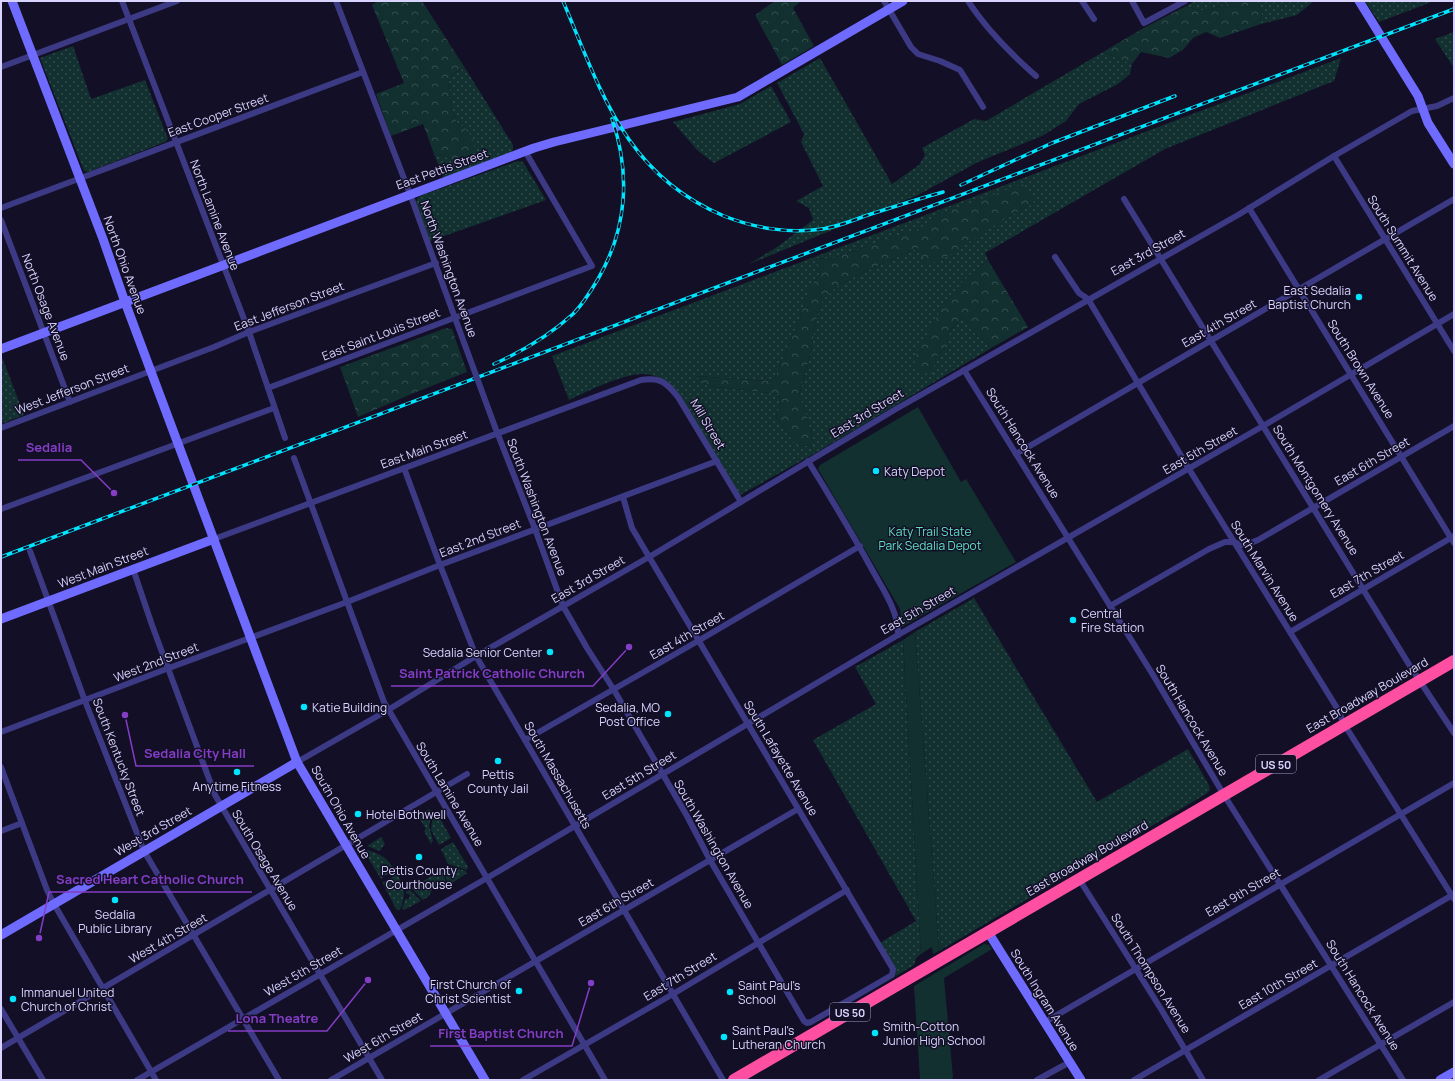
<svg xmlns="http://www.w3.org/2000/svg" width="1455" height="1081" font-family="Manrope,sans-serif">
<defs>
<pattern id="grass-dots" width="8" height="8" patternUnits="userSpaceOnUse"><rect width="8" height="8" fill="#12302f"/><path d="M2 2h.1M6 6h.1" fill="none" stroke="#344d4e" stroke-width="1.8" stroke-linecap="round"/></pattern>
<pattern id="forest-crowns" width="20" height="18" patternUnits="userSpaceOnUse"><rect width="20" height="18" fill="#12302f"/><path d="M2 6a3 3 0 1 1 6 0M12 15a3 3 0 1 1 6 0" fill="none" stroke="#344d4e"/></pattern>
</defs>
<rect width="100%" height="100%" fill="#130f26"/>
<g fill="url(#grass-dots)" fill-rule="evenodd">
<polygon points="1195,1 1233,1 1229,4 1204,11 1186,6"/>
<polygon points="1257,1 1314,1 1297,15 1261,24 1262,11"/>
<polygon points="1365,1 1434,1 1379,22"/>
<polygon points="1454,32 1454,68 1435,39"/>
<polygon points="73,46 91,99 145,80 168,139 165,142 88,172 84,171 40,58"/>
<polygon points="1103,52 1132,64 1130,74 1118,84 1079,104 1066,121 1042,136 978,162 918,195 749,264 777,247 813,220 809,208 796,201 823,186 801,142 804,134 777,83 820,58 892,184 919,165 925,155 922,148 974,119 986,121"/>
<path d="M 1341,58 L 1334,81 L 1165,149 L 985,253 L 988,260 L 962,282 L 935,358 L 944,349 L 951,329 L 963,317 L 978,337 L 993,347 L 819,451 L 740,495 L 671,390 C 665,384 660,377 651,375 C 630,369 589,391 569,400 L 552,356 ZM 1034,203 L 1003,220 L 918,248 L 864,272 L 840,284 L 823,299 L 815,323 L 811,351 L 799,396 L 805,410 L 814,445 L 797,446 L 775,416 L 781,406 L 779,394 L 708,386 L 696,376 L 769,381 L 775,377 L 800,318 L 809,290 L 820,274 L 814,258 L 831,259 L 921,228 L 937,215 Z"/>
<polygon points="465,68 513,145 513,149 511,154 444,179 434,154 460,161 468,130 457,123 451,106 449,82 452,74"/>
<polygon points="771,86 791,122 714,163 697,150 673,122 740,104"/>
<polygon points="518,161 523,162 546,200 430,241 416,203 417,199 420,196"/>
<polygon points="2,357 24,415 1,424 1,358"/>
<polygon points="974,598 1097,802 1188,749 1209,785 1210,790 1206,794 939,951 915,632"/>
<polygon points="903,640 921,954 916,958 914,965 896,976 878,944 916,921 813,740 876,704 855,667"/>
<polygon points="429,809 432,811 429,826 433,841 431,844 424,831 426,829 418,816"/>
<polygon points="436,811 451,838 439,845 431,830 433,813"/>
<polygon points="381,837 385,844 380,851 367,846"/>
<polygon points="453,842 468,867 467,870 448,864 441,849"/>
<path d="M 367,850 C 381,854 388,858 395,871 L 389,874 L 385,875 L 381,879 L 365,853 Z"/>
<polygon points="449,866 466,871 467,873 448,886 445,871"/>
<polygon points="442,870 443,871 447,886 443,888 433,887 429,896 423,900 411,888"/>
<path d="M 397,874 C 405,887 406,895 400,910 L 396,909 L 382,882 L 388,880 Z"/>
<polygon points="410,890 421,901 404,910 402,909 405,899 409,899 410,895 406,893 406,891"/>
</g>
<g fill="url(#forest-crowns)">
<polygon points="378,1 422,1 465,68 452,74 449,82 451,106 457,123 468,130 474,143 475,152 460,161 434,154 423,124 391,136 376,94 404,83 372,5"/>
<polygon points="775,1 801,1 793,8 814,46 782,65 755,15"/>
<polygon points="1233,1 1257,1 1262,11 1261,24 1220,38 1206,32 1193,38 1183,50 1169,58 1141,52 1132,64 1103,52 1140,30 1186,6 1204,11 1229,4"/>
<polygon points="1022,184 1031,192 1034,203 1003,220 939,262 925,263 918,248 864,272 840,284 823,300 815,323 811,351 799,395 805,410 814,445 797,446 775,416 781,406 779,394 708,386 696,376 769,381 775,377 800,318 809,289 820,274 814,258 831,259 920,228 937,215"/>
<polygon points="988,260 1028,327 993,347 978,337 963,317 951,329 944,349 935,358 933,374 920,373 914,361 918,349 939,313 962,282"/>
<polygon points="446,328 452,329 467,372 409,395 358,417 340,367"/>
</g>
<g fill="#12302f">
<polygon points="918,407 961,482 966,479 1016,562 902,627 900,609 818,469 820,465"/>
<polygon points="915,632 939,951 933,954 932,947 921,954 903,640"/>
<polygon points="984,944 989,945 992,949 944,978 953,1077 952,1080 920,1080 914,986"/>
</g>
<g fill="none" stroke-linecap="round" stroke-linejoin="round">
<g stroke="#3d3a85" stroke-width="6">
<polyline points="122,1 249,332 285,438"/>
<polyline points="336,1 410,194 455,318"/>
<polyline points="884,1 911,47 918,54 940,61 960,70 983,107"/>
<path d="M 968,1 C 986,29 1011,54 1036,76"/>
<polyline points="1082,1 1094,19"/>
<polyline points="1132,1 1144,23 1185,1"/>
<polyline points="1,67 177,1"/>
<polyline points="1334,156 1454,351"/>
<polyline points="1124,199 1410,666 1454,733"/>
<polyline points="1,208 363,72"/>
<polyline points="1249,208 1454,543"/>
<polyline points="1,220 70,402"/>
<polyline points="1055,257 1079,293 1088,299 1189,469 1337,708 1344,724 1454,899"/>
<polyline points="964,370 1153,675 1224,795 1403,1080"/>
<polyline points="268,388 592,266 525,151"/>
<polyline points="495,427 535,529 563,606 587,648 614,690 687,816 710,860 804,1021 807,1023 811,1022 892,975 893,969 632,528 623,497"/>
<polyline points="1,428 214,347 249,332 436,263"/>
<polyline points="1016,454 1454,199"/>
<polyline points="294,458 384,702 605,1080"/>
<path d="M 808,461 C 831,498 853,535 874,573 C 884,591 899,613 898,635"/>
<polyline points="404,468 440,565 476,656 723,1080"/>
<polyline points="1,509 274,408"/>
<path d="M 214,539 L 641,380 C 660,377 666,382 678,397 L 741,502"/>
<polyline points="30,551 85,701 144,851 279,1080"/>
<polyline points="133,569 152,625 215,795 382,1080"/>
<polyline points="1110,606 1209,549 1225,542 1234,542 1241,545 1248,544 1258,540 1454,426"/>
<polyline points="1290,632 1454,536"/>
<polyline points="1,732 169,668 347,602 440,565 717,461"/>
<polyline points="525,740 698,641 860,546"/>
<polyline points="297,762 388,710 476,656 649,557 896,409 1238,215 1334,156 1412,111 1437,106 1454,98"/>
<polyline points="1,767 47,890 54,904 156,1080"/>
<polyline points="1,831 22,823"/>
<polyline points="1079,879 1161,1009 1203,1080"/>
<polyline points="1,1009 43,1080"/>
<polyline points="1045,1022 1454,783"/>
<polyline points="1,1048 467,774"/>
<polyline points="137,1080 487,878 898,635 1263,426 1454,314"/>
<polyline points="331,1080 798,809"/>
<polyline points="523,1080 673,994 847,890"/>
<polyline points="1037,1080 1070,1062"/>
<polyline points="1134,1080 1454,894"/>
<polyline points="1319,1080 1454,1002"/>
</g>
<g stroke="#6f6bff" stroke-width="9">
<polyline points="12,1 103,239 125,302 297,762 485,1080"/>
<polyline points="1359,1 1418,96 1428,123 1454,164"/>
<polyline points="1,349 534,148 554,142 738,97 903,1"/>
<polyline points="1,619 214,539"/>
<polyline points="988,932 1081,1080"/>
<polyline points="1,935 297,762"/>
<polyline points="1440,1080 1454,1072"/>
</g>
<polyline stroke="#ff4fa3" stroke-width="12" points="734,1080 1454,661"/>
<g stroke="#00e5ff" stroke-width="3.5">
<g id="rail">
<path d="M 563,1 C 601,91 625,175 724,216 C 754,228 790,234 822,229 C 837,227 854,220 868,215 C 893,207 918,199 943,192"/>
<polyline points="961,185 1052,143 1175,96"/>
<path d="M 494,364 C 523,351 549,336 573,314 C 583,304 591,291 598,279 C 627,229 631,174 612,119"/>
<polyline points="1,557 1454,9"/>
</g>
</g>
<use href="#rail" stroke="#130f26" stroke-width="2" stroke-dasharray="6" stroke-linecap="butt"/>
<polyline stroke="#3d3a85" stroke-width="6" points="455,318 495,427"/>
</g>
<g fill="#00e5ff" stroke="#130f26" stroke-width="1.5">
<circle cx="1359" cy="297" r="4"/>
<circle cx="876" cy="471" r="4"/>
<circle cx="1073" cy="620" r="4"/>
<circle cx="550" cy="652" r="4"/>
<circle cx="304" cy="707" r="4"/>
<circle cx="668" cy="714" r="4"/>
<circle cx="498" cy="761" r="4"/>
<circle cx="237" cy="772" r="4"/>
<circle cx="358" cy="814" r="4"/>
<circle cx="419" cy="857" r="4"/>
<circle cx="115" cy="900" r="4"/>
<circle cx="519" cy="991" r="4"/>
<circle cx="730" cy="992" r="4"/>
<circle cx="13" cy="999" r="4"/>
<circle cx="875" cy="1033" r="4"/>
<circle cx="724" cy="1037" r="4"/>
</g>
<g text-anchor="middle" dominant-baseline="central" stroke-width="3" stroke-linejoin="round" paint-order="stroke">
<g fill="#130f26" stroke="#9e99be" stroke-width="1">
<rect x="1256" y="755" width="40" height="18" rx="3"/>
<rect x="830" y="1003" width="40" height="18" rx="3"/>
</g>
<g font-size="11" font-weight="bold" fill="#d9d4ff">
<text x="1276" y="764">US 50</text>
<text x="850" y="1012">US 50</text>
</g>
<g font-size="12" fill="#d9d4ff" stroke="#130f26">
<text transform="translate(218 115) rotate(-20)">East Cooper Street</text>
<text transform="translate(442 169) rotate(-20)">East Pettis Street</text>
<text transform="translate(215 215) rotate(69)">North Lamine Avenue</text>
<text transform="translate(1403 248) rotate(58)">South Summit Avenue</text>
<text transform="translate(1148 252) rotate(-29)">East 3rd Street</text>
<text transform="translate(125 265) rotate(70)">North Ohio Avenue</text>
<text transform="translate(449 269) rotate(70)">North Washington Avenue</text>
<text transform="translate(289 306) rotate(-21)">East Jefferson Street</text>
<text transform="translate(46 307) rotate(69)">North Osage Avenue</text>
<text transform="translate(1219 323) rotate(-30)">East 4th Street</text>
<text transform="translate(381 334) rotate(-21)">East Saint Louis Street</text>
<text transform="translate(1361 369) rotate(58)">South Brown Avenue</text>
<text transform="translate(72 389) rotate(-21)">West Jefferson Street</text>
<text transform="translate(867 413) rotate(-31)">East 3rd Street</text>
<text transform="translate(708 424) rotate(59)">Mill Street</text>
<text transform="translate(1023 443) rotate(58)">South Hancock Avenue</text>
<text transform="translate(424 449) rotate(-20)">East Main Street</text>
<text transform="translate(1200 450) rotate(-30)">East 5th Street</text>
<text transform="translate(1372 461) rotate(-30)">East 6th Street</text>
<text transform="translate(1316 490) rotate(58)">South Montgomery Avenue</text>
<text transform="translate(537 507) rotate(69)">South Washington Avenue</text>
<text transform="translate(480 538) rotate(-21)">East 2nd Street</text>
<text transform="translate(103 567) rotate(-21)">West Main Street</text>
<text transform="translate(1265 571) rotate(58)">South Marvin Avenue</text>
<text transform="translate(1367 574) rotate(-30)">East 7th Street</text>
<text transform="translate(588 579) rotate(-30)">East 3rd Street</text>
<text transform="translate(918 610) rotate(-30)">East 5th Street</text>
<text transform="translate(687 635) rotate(-30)">East 4th Street</text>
<text transform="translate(156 662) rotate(-21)">West 2nd Street</text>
<text transform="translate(1367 695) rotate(-30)">East Broadway Boulevard</text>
<text transform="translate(1192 720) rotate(59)">South Hancock Avenue</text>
<text transform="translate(119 757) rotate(69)">South Kentucky Street</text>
<text transform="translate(781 758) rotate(59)">South Lafayette Avenue</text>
<text transform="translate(558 775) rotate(60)">South Massachusetts</text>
<text transform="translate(639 775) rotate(-31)">East 5th Street</text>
<text transform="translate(450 794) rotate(59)">South Lamine Avenue</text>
<text transform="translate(341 812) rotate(60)">South Ohio Avenue</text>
<text transform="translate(153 831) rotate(-30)">West 3rd Street</text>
<text transform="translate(714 844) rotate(60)">South Washington Avenue</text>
<text transform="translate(1087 858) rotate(-30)">East Broadway Boulevard</text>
<text transform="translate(265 860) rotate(59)">South Osage Avenue</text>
<text transform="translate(1243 892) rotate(-30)">East 9th Street</text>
<text transform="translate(616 902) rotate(-30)">East 6th Street</text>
<text transform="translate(168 938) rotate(-30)">West 4th Street</text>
<text transform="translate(303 971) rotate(-30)">West 5th Street</text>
<text transform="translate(1151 973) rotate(58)">South Thompson Avenue</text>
<text transform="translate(680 976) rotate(-31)">East 7th Street</text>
<text transform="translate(1278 984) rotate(-30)">East 10th Street</text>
<text transform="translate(1363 995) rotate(58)">South Hancock Avenue</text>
<text transform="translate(1045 1000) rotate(58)">South Ingram Avenue</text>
<text transform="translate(383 1037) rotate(-30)">West 6th Street</text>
</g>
<g font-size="12" fill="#d9d4ff" stroke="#130f26" text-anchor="start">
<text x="1351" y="290" text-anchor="end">East Sedalia<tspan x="1351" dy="14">Baptist Church</tspan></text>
<text x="884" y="471">Katy Depot</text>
<text x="1081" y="613">Central<tspan x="1081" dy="14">Fire Station</tspan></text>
<text x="542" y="652" text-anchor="end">Sedalia Senior Center</text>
<text x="312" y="707">Katie Building</text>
<text x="660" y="707" text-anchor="end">Sedalia, MO<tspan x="660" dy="14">Post Office</tspan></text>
<text x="498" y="774" text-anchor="middle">Pettis<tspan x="498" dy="14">County Jail</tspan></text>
<text x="237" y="786" text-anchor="middle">Anytime Fitness</text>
<text x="366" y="814">Hotel Bothwell</text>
<text x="419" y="870" text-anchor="middle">Pettis County<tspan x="419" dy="14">Courthouse</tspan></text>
<text x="115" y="914" text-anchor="middle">Sedalia<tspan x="115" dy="14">Public Library</tspan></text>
<text x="511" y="984" text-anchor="end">First Church of<tspan x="511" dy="14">Christ Scientist</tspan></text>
<text x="738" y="985">Saint Paul's<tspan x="738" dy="14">School</tspan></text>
<text x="21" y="992">Immanuel United<tspan x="21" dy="14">Church of Christ</tspan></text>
<text x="883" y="1026">Smith-Cotton<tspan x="883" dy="14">Junior High School</tspan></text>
<text x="732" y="1030">Saint Paul's<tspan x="732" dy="14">Lutheran Church</tspan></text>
</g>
<g font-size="12" fill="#5fe0c0" stroke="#130f26">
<text x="930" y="531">Katy Trail State<tspan x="930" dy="14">Park Sedalia Depot</tspan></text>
</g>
</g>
<path fill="none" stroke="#843dc5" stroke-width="1.5" d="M114 493L81 460H18M629 647L593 686H391M125 715L136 766H254M39 938L49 892H252M368 980L327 1031H228M591 983L572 1046H430"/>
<g fill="#843dc5" stroke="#130f26" stroke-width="1.5">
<circle cx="114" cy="493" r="4"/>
<circle cx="629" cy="647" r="4"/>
<circle cx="125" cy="715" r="4"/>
<circle cx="39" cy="938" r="4"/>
<circle cx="368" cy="980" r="4"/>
<circle cx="591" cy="983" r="4"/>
</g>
<g font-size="13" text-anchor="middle" font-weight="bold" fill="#843dc5" stroke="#130f26" stroke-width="3" stroke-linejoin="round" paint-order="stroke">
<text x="49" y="452">Sedalia</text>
<text x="492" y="678">Saint Patrick Catholic Church</text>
<text x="195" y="758">Sedalia City Hall</text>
<text x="150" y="884">Sacred Heart Catholic Church</text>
<text x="277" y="1023">Lona Theatre</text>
<text x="501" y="1038">First Baptist Church</text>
</g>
<rect width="1455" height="1081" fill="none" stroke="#d9d4ff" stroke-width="4"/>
</svg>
